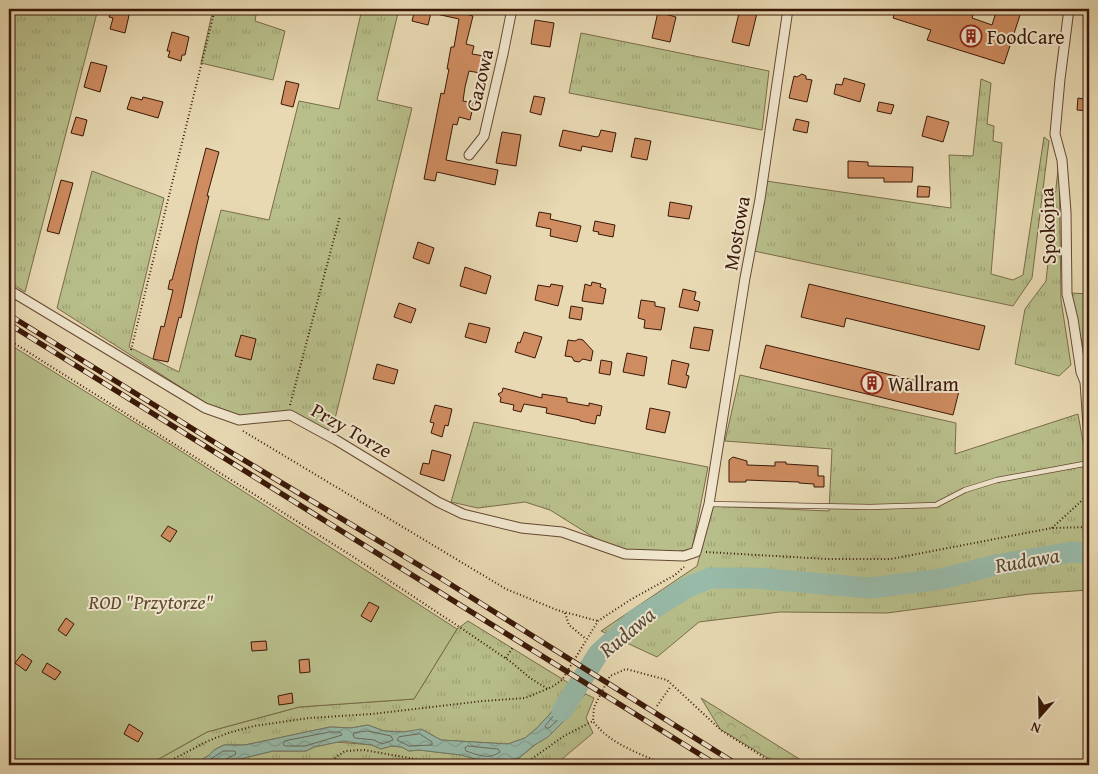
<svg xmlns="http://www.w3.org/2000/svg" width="1098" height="774" font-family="'Gentium Book Plus',serif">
<defs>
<pattern id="grass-tufts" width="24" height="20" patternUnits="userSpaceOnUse" patternTransform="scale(1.25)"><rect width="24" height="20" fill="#b8bf8b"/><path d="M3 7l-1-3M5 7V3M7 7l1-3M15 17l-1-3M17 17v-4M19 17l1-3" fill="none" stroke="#9fa376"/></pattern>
<pattern id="forest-crowns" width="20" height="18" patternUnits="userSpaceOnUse" patternTransform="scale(1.25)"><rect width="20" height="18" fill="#b8bf8b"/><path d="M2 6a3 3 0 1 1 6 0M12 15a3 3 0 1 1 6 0" fill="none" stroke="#9fa376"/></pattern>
<pattern id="water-waves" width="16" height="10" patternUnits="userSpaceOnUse" patternTransform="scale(1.25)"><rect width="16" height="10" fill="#98baa9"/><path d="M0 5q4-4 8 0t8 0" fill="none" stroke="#849f90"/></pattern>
</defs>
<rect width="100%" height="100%" fill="#e8d9b3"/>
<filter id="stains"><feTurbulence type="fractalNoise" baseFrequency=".004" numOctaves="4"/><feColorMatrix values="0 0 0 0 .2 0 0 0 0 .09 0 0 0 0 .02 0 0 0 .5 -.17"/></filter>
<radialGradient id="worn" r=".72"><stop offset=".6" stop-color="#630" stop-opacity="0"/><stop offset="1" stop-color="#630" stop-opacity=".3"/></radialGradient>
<g fill="url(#grass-tufts)" stroke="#796c49">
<polygon points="9,9 98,9 25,292 9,282"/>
<polygon points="213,9 257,9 255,21 285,31 273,80 201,63"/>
<polygon points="362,9 399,9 377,100 412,108 330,439 287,419 238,418 215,409 57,308 92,171 164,198 129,347 179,372 221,210 269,220 299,101 339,109"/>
<polygon points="581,33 769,71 762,130 569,93"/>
<polygon points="981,79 991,83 987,124 994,126 993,141 1002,143 991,274 1013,280 1023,275 1044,137 1049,141 1032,278 1013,306 754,251 766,181 951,208 949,155 973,156"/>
<polygon points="1059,160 1061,300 1071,365 1059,376 1015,364 1025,309 1046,281"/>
<polygon points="1070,293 1089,294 1089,372"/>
<polygon points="740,375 956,423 955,454 1078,414 1086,458 1089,462 1089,590 1030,594 887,613 780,612 699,622 657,657 601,631 697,566 713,506 829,511 832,449 725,441"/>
<polygon points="474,422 708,467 692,549 650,557 614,550 550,510 525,502 478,508 451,502"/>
<polygon points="468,621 572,685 558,705 537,728 525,738 508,744 441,740 423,730 403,732 384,731 368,725 351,728 330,727 245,745 224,745 214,750 208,756 192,765 148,765 207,732 299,707 414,699 457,629"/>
<polygon points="586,694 594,698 586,718 593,733 555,765 227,765 235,760 273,751 306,751 314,747 337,742 372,745 381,749 391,746 402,747 409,751 419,750 461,755 486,762 519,758 564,721 576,701"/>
</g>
<polygon fill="url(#forest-crowns)" stroke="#796c49" points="701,698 809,765 779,765 720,729"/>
<polygon fill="#b8bf8b" stroke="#796c49" points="9,344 173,446 457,629 414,699 299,707 207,732 148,765 9,765"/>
<polygon fill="url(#water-waves)" stroke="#727968" points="572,685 586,694 576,701 564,721 548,737 533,746 519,758 508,760 501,759 486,762 461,755 419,750 409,751 402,747 391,746 381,749 372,745 343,741 314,747 306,751 273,751 236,760 227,765 192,765 208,756 214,750 224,745 245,745 330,727 351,728 368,725 384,731 403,732 421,729 441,740 508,744 525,738 537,728 558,705"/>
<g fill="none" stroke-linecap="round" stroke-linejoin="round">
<g stroke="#696958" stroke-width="1">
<polygon points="561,710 563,713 560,718 549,728 546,728 545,726 555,714"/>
<polygon points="368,731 391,736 393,740 382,744 374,740 355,738 353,736 354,733"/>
<polygon points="330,732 340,732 342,735 305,746 285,746 283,744 285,741"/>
<polygon points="420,734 432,742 432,745 409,746 397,740 399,737"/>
<path d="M 468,746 L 498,749 L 500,752 C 489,760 478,755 466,751 L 465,748 Z"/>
<polyline points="202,765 223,751 235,751 236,754 226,759 224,765"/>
</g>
<polyline stroke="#98baa9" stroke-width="21" points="562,711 598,654 635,620 688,587 711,578 755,578 870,588 941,579 996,565 1072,552 1089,553"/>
</g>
<g fill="#ce8c60" stroke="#3a1807">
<polygon points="112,9 123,9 130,11 125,33 110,29 113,18 109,17"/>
<polygon points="415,9 432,9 428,25 412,21"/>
<polygon points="433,9 470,9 469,15 473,16 466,44 474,46 472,54 484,56 480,73 469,71 465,87 463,101 474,103 470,120 459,117 457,125 453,124 446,160 498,170 495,185 437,172 435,181 424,179 441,93 444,94 449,69 447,69 451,47 454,47 459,19 432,13"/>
<polygon points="740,9 758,9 749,46 732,42"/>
<polygon points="896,9 975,9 972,18 992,25 997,9 1022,9 1004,64 927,40 931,30 893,18"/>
<polygon points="658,12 676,17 670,42 652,38"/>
<polygon points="535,20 554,23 550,47 531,44"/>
<polygon points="172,32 189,37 185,55 182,55 181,61 168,57 170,51 167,51"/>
<polygon points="91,62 107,66 100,92 84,87"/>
<polygon points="802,74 806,76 806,79 812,80 807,102 789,98 794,76 797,77"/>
<polygon points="844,78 865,84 860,102 834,94 836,84 842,85"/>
<polygon points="286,81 299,84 293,107 281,104"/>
<polygon points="534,96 545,98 541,115 530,112"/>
<polygon points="131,97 142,100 143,97 163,102 158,118 127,109"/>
<polygon points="1078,98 1089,100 1088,111 1077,110"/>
<polygon points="879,102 894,105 891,114 877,111"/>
<polygon points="927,116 949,122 943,142 922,136"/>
<polygon points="76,117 87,120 83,136 71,133"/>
<polygon points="796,119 809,122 807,133 793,130"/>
<polygon points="563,130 597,137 599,136 601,130 616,133 612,152 582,146 581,151 559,146"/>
<polygon points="502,132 521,135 516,166 496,163"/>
<polygon points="635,138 651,141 647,160 631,157"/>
<polygon points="206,148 219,152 207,196 209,196 198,240 181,318 179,317 168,362 153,359 161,326 164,327 173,290 168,289 170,280 172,280 179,253"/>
<polygon points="848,161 868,162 868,166 913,167 912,182 884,182 884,178 848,178"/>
<polygon points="61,180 73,183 59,234 47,231"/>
<polygon points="918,186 930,187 929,197 917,197"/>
<polygon points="670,202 692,206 689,219 668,216"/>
<polygon points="539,212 551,214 550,219 581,226 577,242 550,236 551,229 536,226"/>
<polygon points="595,221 615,225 613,237 598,234 599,232 593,231"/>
<polygon points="418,242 434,248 429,264 413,258"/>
<polygon points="465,267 491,276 486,294 460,286"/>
<polygon points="592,282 601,284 600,287 606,289 603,304 582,301 585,284 591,286"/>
<polygon points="551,284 563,286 558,306 535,300 538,285 550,287"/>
<polygon points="809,284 985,326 979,350 846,318 844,327 801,317"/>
<polygon points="683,289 696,292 694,300 700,302 698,311 679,307"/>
<polygon points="641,300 655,302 655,306 665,308 661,330 644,328 645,320 638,318"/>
<polygon points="399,303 416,309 411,323 394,317"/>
<polygon points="571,306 583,308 581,320 569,318"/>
<polygon points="469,323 490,328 486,343 465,337"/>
<polygon points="694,327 713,330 709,351 690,348"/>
<polygon points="524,332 542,337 535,358 515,352 518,342 520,343"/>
<polygon points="241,335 256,339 251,360 235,356"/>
<polygon points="579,339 583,340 593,351 591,361 583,359 579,362 574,361 572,357 565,356 568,340 575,341"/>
<polygon points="766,345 959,391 953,415 760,368"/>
<polygon points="627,353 647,357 644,376 623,372"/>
<polygon points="601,360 612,362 610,375 599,373"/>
<polygon points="672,360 689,364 686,375 689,376 686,388 668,384"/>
<polygon points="377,364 398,370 394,384 373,379"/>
<polygon points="503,388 542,398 542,394 567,398 567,402 589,406 589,403 602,406 600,416 597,415 595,424 580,421 580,420 546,413 547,408 524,404 521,412 513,410 514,405 500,402 501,398 498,394 502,392"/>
<polygon points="435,405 452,409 448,426 445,425 442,437 431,433 434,423 430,422"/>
<polygon points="650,408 670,412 665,433 646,429"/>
<polygon points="432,450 451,455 444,481 420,474 423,463 429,464"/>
<polygon points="733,457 747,461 747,465 775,466 775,462 786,462 786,464 818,466 818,476 824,476 824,487 814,487 814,484 799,483 799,482 746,480 746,482 729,482 729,460"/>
<polygon points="168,526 177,531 170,542 161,536"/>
<polygon points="369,602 379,607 371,622 361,616"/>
<polygon points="66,618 74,624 66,636 58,630"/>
<polygon points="266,641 267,650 252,651 251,642"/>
<polygon points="22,654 32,661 26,671 15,663"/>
<polygon points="309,659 310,672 300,673 299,660"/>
<polygon points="47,663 61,672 55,680 42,672"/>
<polygon points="292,693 293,703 279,705 278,696"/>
<polygon points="129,724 143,733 138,742 124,734"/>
</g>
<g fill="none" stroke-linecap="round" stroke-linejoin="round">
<g stroke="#664832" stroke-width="6">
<polyline id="lane" points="709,504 870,507 936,505 965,490 997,480 1089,463"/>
</g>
<g stroke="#664832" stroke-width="11">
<g id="street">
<polyline points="1069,9 1060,79 1055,134 1062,160 1066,212 1067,294 1073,319 1081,372 1085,382 1089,441"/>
<polyline points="469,155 484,136 503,54 512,9"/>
<polyline points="9,290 205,408 239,420 290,415 336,440 438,502 463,514 521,528 562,532 625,554 684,556 696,552 709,504 745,278 760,199 788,9"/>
</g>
</g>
<g stroke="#3a1807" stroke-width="2" stroke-dasharray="1 2.5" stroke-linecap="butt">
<polyline points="9,340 352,556 464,630 511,662 530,678 548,689"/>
<polyline points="131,350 215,9"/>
<polyline points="290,405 340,216"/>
<polyline points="243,431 506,589 557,610 598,621"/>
<polyline points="1052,528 1089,494"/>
<polyline points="706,552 827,559 891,559 1052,528 1089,527"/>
<polyline points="565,613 569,625 586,639"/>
<polyline points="506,658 513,647"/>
<polyline points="657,706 671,686"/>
<polyline points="140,764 140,765"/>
<polyline points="162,765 208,741 228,733 254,726 309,718 372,714 483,701 525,698 552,687 562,680 598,621 630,600 675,575 684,567"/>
<polyline points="316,765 332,762 336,757 345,751 364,750 415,759 461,765"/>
<polyline points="523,765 564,736 593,721"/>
<path d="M 666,765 C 641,754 609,744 593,721 L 594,707 L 610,676 L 626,669 L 667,680 L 722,731 L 776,765"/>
</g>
<use href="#lane" stroke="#f0e6ce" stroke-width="4.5"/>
<use href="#street" stroke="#f0e6ce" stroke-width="9"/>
<g stroke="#3a1807" stroke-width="5.5">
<g id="rail">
<polyline points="9,315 222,447 442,579 738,765"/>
<polyline points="9,324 717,765"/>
</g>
</g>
<use href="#rail" stroke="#f0e6ce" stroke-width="4" stroke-dasharray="11" stroke-linecap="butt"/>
</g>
<defs>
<g id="building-ring" transform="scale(1.125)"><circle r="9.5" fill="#f0e6ce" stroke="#8f2418" stroke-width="1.5"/><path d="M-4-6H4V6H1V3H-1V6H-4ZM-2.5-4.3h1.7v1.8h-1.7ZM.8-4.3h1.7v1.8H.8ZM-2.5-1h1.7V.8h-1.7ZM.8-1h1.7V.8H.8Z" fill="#8f2418"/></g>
</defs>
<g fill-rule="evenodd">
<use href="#building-ring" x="971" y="36"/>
<use href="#building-ring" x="872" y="383"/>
</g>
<g text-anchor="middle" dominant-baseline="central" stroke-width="4" stroke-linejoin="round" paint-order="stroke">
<g font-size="20" fill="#3a1807" stroke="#f0e6ce" text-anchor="start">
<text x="987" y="36">FoodCare</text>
<text x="888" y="383">Wallram</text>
</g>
<g font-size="20" fill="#3a1807" stroke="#f0e6ce">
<text transform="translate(479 80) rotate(-77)">Gazowa</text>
<text transform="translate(1047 226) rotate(-92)">Spokojna</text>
<text transform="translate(736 233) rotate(-80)">Mostowa</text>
<text transform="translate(352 430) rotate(30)">Przy Torze</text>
</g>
<g font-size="20" font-style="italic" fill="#604a2f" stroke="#f0e6ce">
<text x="151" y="601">ROD "Przytorze"</text>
</g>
<g font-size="21" font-style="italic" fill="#564938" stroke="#f0e6ce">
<text transform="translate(1027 560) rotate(-10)">Rudawa</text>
<text transform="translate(627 632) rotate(-40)">Rudawa</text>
</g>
</g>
<rect width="1098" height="774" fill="none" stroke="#e8d9b3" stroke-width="30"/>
<rect x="10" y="10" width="1078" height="754" fill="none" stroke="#3a1807" stroke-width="2.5"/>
<rect x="15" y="15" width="1068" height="744" fill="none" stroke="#3a1807"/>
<g transform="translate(1040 716) rotate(200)" stroke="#f0e6ce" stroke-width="4" paint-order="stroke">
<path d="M0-4L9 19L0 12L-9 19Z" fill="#3a1807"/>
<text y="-8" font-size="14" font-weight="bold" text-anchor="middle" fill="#3a1807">N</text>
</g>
<rect width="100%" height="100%" filter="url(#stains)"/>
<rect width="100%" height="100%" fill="url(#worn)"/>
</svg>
